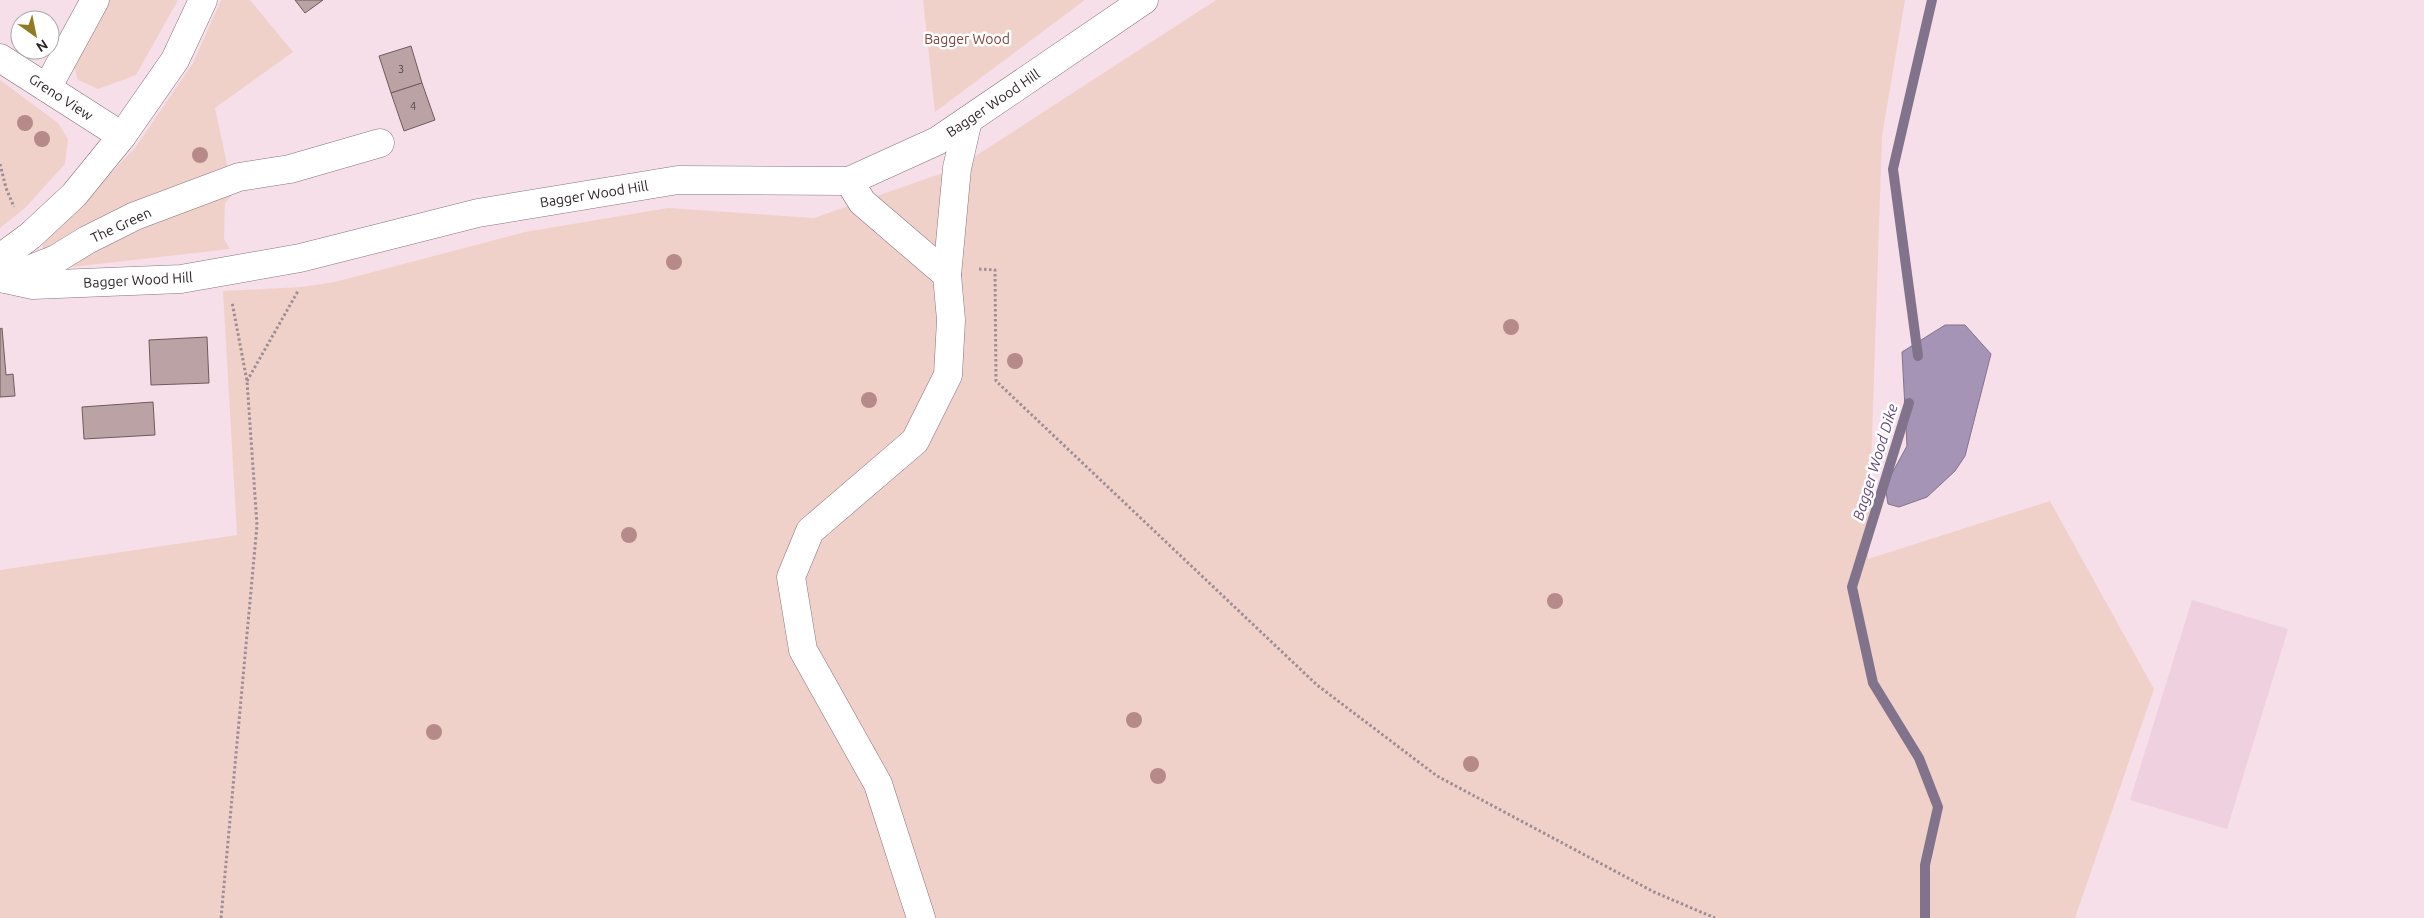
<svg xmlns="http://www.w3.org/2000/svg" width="2424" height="918" font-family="Ubuntu,sans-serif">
<rect width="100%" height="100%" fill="#f6dfe9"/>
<polygon fill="#efd0de" points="2192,600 2288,629 2227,829 2130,800"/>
<g fill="#f0d1ca">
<polygon points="107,0 178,0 136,75 98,89 78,80 73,64"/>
<polygon points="221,0 250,0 293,52 215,108 228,169 236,191 225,203 224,239 230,249 63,268 42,257 43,244 135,148 193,63"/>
<polygon points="923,0 1085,0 935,112"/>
<polygon points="1216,0 1905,0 1882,136 1868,559 2050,501 2154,689 2075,918 0,918 0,570 237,535 223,291 301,287 335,282 525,232 668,208 814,218 957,168"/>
<polygon points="0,80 58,123 68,139 65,164 25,208 0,228"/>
</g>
<polygon fill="#a694b6" stroke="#82738c" points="1945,325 1965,325 1991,354 1965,456 1955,471 1927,497 1899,507 1888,504 1885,486 1907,446 1902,352"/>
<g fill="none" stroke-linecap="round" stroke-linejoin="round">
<g stroke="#82738c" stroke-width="10">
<polyline points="1918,356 1893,169 1932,0"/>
<polyline points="1909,403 1852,587 1873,683 1919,758 1938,807 1925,865 1925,918"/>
</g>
</g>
<g fill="#bba3a5" stroke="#705a5c">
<polygon points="295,0 323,0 305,13"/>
<polygon points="411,46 422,83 391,93 379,56"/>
<polygon points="422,83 435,120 404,131 391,93"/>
<polygon points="2,328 6,375 13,374 15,396 0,397 0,329"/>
<polygon points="207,337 209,383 151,385 149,340"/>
<polygon points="153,402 155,435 84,439 82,407"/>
</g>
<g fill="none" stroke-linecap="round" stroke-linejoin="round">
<g stroke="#87737b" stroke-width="29">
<g id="minor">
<polyline points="0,58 122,136"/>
<polyline points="47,88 95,0"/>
<polyline points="849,181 862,202 947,275 951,320 948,375 915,441 810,531 791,577 803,650 878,784 921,918"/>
<polyline points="0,258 30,236 74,195 122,136 175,60 203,0"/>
<polyline points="947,275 957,168 968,120"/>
<polyline points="0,278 33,285 181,279 300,258 478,213 678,180 849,181 937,141 1144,0"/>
<polyline points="6,279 56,259 87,240 135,216 239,177 290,169 380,143"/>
</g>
</g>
<g stroke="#9e8d95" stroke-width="3" stroke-dasharray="2.5 2.5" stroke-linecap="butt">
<polyline points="0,164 6,188 14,207"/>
<polyline points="979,269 995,270 996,381 1317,685 1437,776 1654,892 1715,918"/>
<polyline points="247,381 298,291"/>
<polyline points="221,918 257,525 247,381 232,302"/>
</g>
<use href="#minor" stroke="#fff" stroke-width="28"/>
</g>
<g fill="#b58a89">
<circle cx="25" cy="123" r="8"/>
<circle cx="42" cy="139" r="8"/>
<circle cx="200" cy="155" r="8"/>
<circle cx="674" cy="262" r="8"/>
<circle cx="1511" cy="327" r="8"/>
<circle cx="1015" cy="361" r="8"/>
<circle cx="869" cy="400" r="8"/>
<circle cx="629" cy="535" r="8"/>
<circle cx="1555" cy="601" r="8"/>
<circle cx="1134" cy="720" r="8"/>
<circle cx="434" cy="732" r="8"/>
<circle cx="1471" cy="764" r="8"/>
<circle cx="1158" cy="776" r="8"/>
</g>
<g text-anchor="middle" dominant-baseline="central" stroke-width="5" stroke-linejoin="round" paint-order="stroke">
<g font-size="11" fill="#504448">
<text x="401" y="69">3</text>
<text x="413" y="106">4</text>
</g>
<g font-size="14" fill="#7f453a" stroke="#fff">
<text x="967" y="39">Bagger Wood</text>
</g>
<g font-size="14" fill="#2d2529" stroke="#fff">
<text transform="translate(61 97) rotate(33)">Greno View</text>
<text transform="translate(993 103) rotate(-34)">Bagger Wood Hill</text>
<text transform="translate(594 194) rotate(-9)">Bagger Wood Hill</text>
<text transform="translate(121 225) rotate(-25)">The Green</text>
<text transform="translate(138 280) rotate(-3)">Bagger Wood Hill</text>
</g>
<g font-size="15" font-style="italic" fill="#634979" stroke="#fff">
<text transform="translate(1875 462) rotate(-73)">Bagger Wood Dike</text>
</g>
</g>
<g transform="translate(35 35) rotate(147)"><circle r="24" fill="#ffffff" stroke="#aba8a9"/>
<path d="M0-4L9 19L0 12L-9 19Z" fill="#917b22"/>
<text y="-8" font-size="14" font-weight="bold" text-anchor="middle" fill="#2d2529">N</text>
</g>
</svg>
